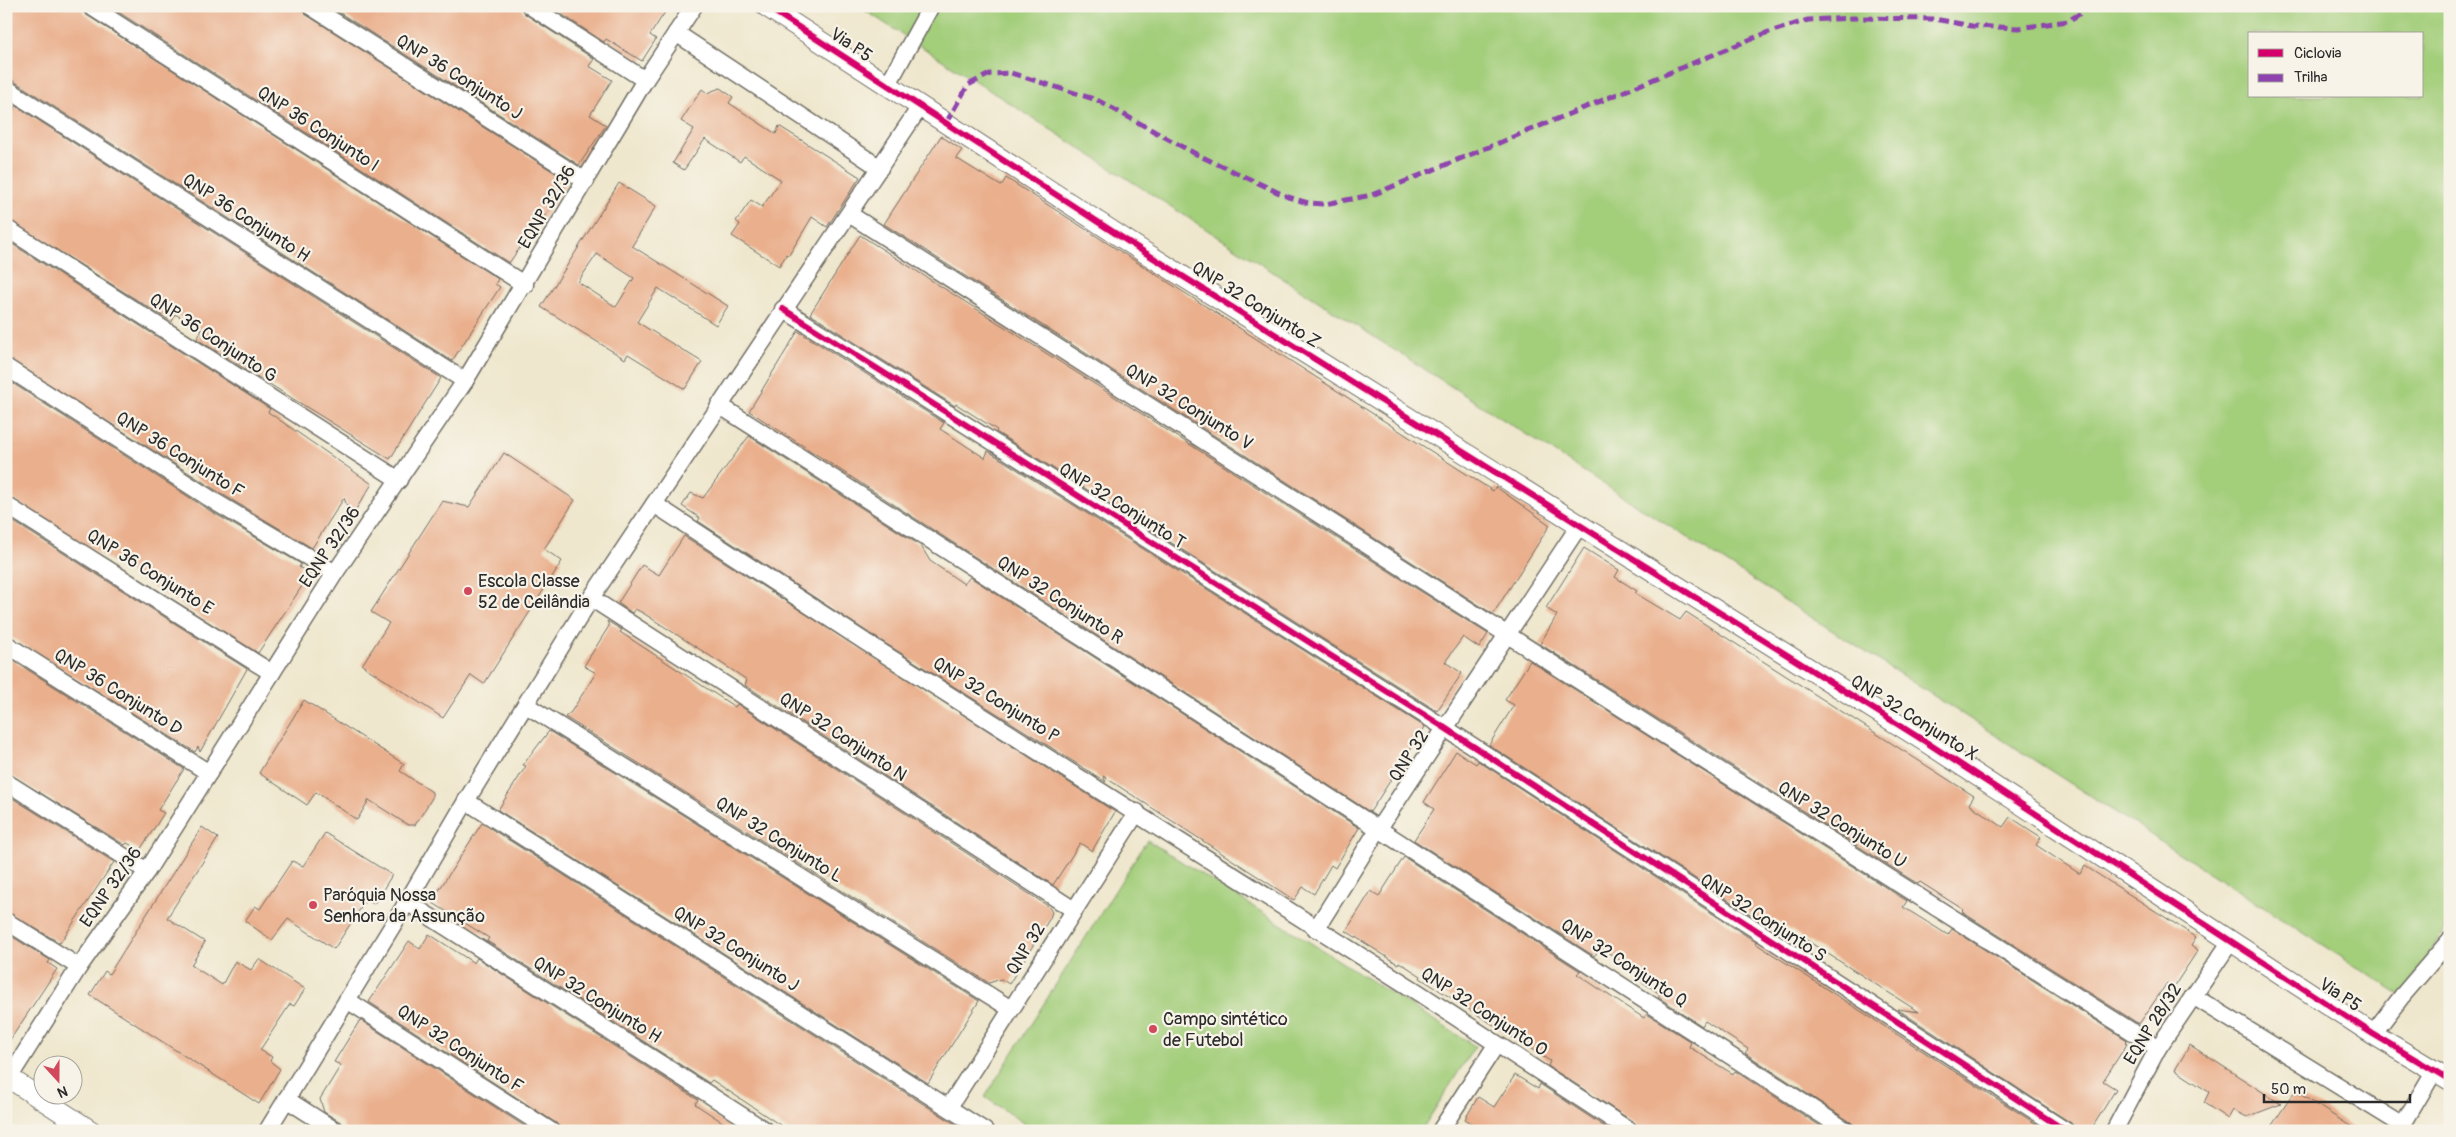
<svg xmlns="http://www.w3.org/2000/svg" width="2456" height="1137" font-family="Pangolin,sans-serif">
<rect width="100%" height="100%" fill="#f7f3e8"/>
<filter id="ink" filterUnits="userSpaceOnUse"><feTurbulence type="fractalNoise" baseFrequency=".02" numOctaves="2"/><feDisplacementMap in="SourceGraphic" scale="10" xChannelSelector="R" yChannelSelector="G"/><feConvolveMatrix kernelMatrix="1 2 1 2 8 2 1 2 1" color-interpolation-filters="sRGB"/></filter>
<filter id="wash" filterUnits="userSpaceOnUse"><feTurbulence type="fractalNoise" baseFrequency=".0096" numOctaves="4" result="noise"/><feDisplacementMap in="SourceGraphic" scale="20" xChannelSelector="R" yChannelSelector="G"/><feGaussianBlur stdDeviation="1.12" result="paint"/><feColorMatrix in="noise" values="0 0 0 0 0 0 0 0 0 0 0 0 0 0 0 0 0 1.4 0 .05"/><feComposite in="paint" operator="in"/></filter>
<g filter="url(#wash)">
<rect width="100%" height="100%" fill="#efe7cd"/>
<g fill="#a3ce7a" stroke="#677c52" fill-rule="evenodd">
<path d="M 858,6 L 2450,6 L 2450,921 L 2402,996 ZM 2250,34 L 2422,34 L 2422,96 L 2250,96 Z"/>
<polygon points="1147,840 1475,1046 1421,1131 1035,1131 985,1097"/>
</g>
<g id="blocks">
<g fill="#eab08e" fill-rule="evenodd">
<polygon points="6,6 80,6 85,14 498,279 495,284 500,287 452,361 6,76"/>
<polygon points="109,6 300,6 305,14 568,181 541,222 539,221 509,263"/>
<polygon points="329,6 520,6 525,14 594,59 589,66 612,80 590,115 606,125 579,165"/>
<polygon points="549,6 669,6 650,35 656,39 642,61 606,39 604,42"/>
<polygon points="720,88 733,97 729,103 776,134 779,126 860,177 827,227 812,217 789,255 787,254 779,266 732,236 740,224 736,221 751,200 762,207 781,180 744,156 740,162 705,139 684,170 673,163 694,129 681,121 702,89 707,93"/>
<polygon points="16,106 441,378 390,459 197,339 202,330 175,314 172,322 6,218 6,121"/>
<polygon points="941,136 962,150 956,158 1001,186 1006,178 1493,491 1496,487 1550,525 1493,614 884,224"/>
<path d="M 619,183 L 656,206 L 632,246 L 728,306 L 716,325 L 658,288 L 637,322 L 702,362 L 685,389 L 628,354 L 625,359 L 541,307 ZM 597,254 L 634,278 L 616,307 L 578,282 Z"/>
<polygon points="860,235 1488,634 1479,648 1463,637 1445,662 1462,673 1437,711 996,432 997,430 956,404 955,406 810,314"/>
<polygon points="6,240 270,409 268,412 372,484 351,517 344,498 312,548 222,494 6,357"/>
<polygon points="798,331 944,423 940,429 968,447 985,458 988,451 1425,727 1370,812 749,411"/>
<polygon points="6,379 212,512 301,564 299,567 310,574 258,653 6,495"/>
<polygon points="749,436 921,546 930,561 964,584 970,577 1359,828 1335,868 1331,865 1314,894 1303,887 1294,900 1103,776 1106,782 872,635 698,521 700,518 682,506 691,493 703,498"/>
<polygon points="504,453 575,500 544,549 562,561 484,684 471,675 443,718 362,665 389,623 371,612 442,501 469,507"/>
<polygon points="6,517 247,669 200,752 198,747 195,752 6,634"/>
<polygon points="684,536 1115,812 1092,851 1080,843 1053,885 745,685 747,680 732,670 643,613 635,609 632,613 618,603 642,565 659,575"/>
<polygon points="1584,548 1619,570 1615,577 1637,591 1635,593 1680,620 1686,612 1974,796 1969,804 2003,827 2010,817 2041,837 2036,845 2080,874 2085,866 2196,937 2191,945 2198,950 2173,988 2167,983 2139,1024 1962,912 1964,910 1920,882 1918,884 1540,644 1557,615 1546,608"/>
<polygon points="607,621 622,630 620,632 735,707 737,704 1048,906 1052,912 1050,918 1009,984 1001,979 989,983 565,717 571,712 596,673 584,666 609,626"/>
<polygon points="6,656 184,769 158,810 164,813 140,850 127,843 125,845 6,772"/>
<polygon points="1530,661 1907,901 1903,907 1948,935 1952,929 2127,1040 2125,1042 2127,1044 2103,1081 2116,1089 2090,1131 2076,1131 2071,1123 1897,1009 1919,1012 1775,920 1774,922 1770,920 1767,925 1489,745 1514,705 1505,700"/>
<polygon points="304,700 404,764 400,771 432,792 432,798 415,825 408,825 369,800 357,820 316,792 307,805 259,773"/>
<polygon points="549,731 979,1001 928,1083 498,810 526,766 523,765"/>
<polygon points="1456,751 1476,764 1478,761 1756,942 1755,943 2047,1131 1857,1131 1852,1123 1745,1053 1748,1049 1705,1021 1702,1026 1658,997 1660,994 1638,979 1641,974 1601,948 1594,956 1414,840 1434,809 1424,802"/>
<polygon points="6,794 114,862 60,943 6,911"/>
<polygon points="482,823 939,1114 966,1131 789,1131 712,1080 709,1083 487,941 489,938 433,903 432,901"/>
<polygon points="202,827 218,838 167,918 205,942 191,965 222,985 235,961 251,970 259,959 305,989 294,1006 290,1004 260,1050 272,1057 270,1061 280,1069 259,1104 90,995 105,971 109,974"/>
<polygon points="325,833 392,875 374,904 366,900 334,949 288,919 272,940 245,921 255,906 260,909 292,861 303,866"/>
<polygon points="1404,857 1580,971 1577,974 1622,1004 1644,1018 1647,1014 1691,1042 1689,1047 1733,1074 1735,1071 1828,1131 1640,1131 1635,1123 1548,1066 1550,1061 1420,978 1421,976 1399,962 1398,964 1346,931 1371,891 1379,896"/>
<polygon points="6,933 50,960 48,963 57,969 6,1046"/>
<polygon points="429,934 474,963 477,958 698,1100 695,1104 736,1131 561,1131 556,1123 369,1002 409,941 420,949"/>
<polygon points="360,1020 532,1131 346,1131 342,1123 324,1112 320,1099 341,1065 334,1062"/>
<polygon points="2190,1045 2224,1067 2281,1104 2247,1117 2233,1110 2228,1119 2204,1103 2209,1092 2175,1070"/>
<polygon points="1515,1075 1538,1089 1540,1084 1611,1131 1485,1131 1465,1119 1478,1097 1494,1107"/>
<polygon points="2295,1091 2358,1131 2268,1131"/>
</g>
</g>
</g>
<g filter="url(#ink)">
<use href="#blocks" fill-opacity="0" stroke="#706d64" stroke-width="1"/>
<g fill="none" stroke-linecap="round" stroke-linejoin="round">
<g stroke="#706d64" stroke-width="19">
<g id="minor">
<polyline points="90,6 525,285"/>
<polyline points="310,6 586,181"/>
<polyline points="530,6 645,80"/>
<polyline points="676,33 880,168"/>
<polyline points="887,86 931,6"/>
<polyline points="6,88 465,381"/>
<polyline points="849,214 1675,742 2158,1048"/>
<polyline points="6,228 399,480"/>
<polyline points="783,309 1445,728 2066,1131"/>
<polyline points="6,367 217,503 335,573"/>
<polyline points="719,405 974,568 1847,1131"/>
<polyline points="654,504 867,643 1419,993 1630,1131"/>
<polyline points="6,505 272,673"/>
<polyline points="591,598 1074,910"/>
<polyline points="6,644 209,773"/>
<polyline points="526,705 1011,1009"/>
<polyline points="6,782 147,871"/>
<polyline points="466,801 985,1131"/>
<polyline points="407,902 766,1131"/>
<polyline points="6,921 79,967"/>
<polyline points="1316,929 1379,828 1579,526"/>
<polyline points="2193,996 2402,1125"/>
<polyline points="347,1000 551,1131"/>
<polyline points="2373,1034 2402,996 2450,940"/>
<polyline points="9,1078 79,967 147,871 335,573 465,381 645,80 694,6"/>
<polyline points="286,1099 336,1131"/>
<polyline points="949,1107 1137,812"/>
<polyline points="267,1131 407,902 466,801 591,598 920,107"/>
<polyline points="1440,1131 1496,1045"/>
<polyline points="2114,1131 2158,1048 2231,941"/>
<polyline points="2399,1131 2435,1070"/>
</g>
</g>
<g stroke="#706d64" stroke-width="22">
<g id="tertiary">
<polyline points="766,6 1144,252 1926,742 2373,1034 2450,1080"/>
<polyline points="6,1076 91,1131"/>
</g>
</g>
<use href="#minor" stroke="#fff" stroke-width="16"/>
<use href="#tertiary" stroke="#fff" stroke-width="20"/>
<polyline stroke="#8e44ad" stroke-width="5" stroke-dasharray="10 5" stroke-linecap="butt" points="946,123 968,85 990,74 1011,73 1097,100 1194,153 1288,197 1308,203 1325,204 1372,195 1766,33 1808,20 1854,18 1935,19 1972,26 2019,28 2068,21 2092,6"/>
<g stroke="#f7f3e8" stroke-width="9">
<g id="cycleway">
<polyline points="766,6 1144,252 1926,742 2373,1034 2450,1080"/>
<polyline points="783,309 1445,728 2066,1131"/>
</g>
</g>
<use href="#cycleway" stroke="#d6006c" stroke-width="6"/>
</g>
</g>
<g fill="#d1495b" stroke="#f7f3e8" stroke-width="2">
<circle cx="468" cy="591" r="5"/>
<circle cx="313" cy="905" r="5"/>
<circle cx="1153" cy="1029" r="5"/>
</g>
<g text-anchor="middle" dominant-baseline="central" stroke-width="4.5" stroke-linejoin="round" paint-order="stroke">
<g font-size="18" fill="#2b2b2b" stroke="#f7f3e8">
<text transform="translate(851 45) rotate(34)">Via P5</text>
<text transform="translate(459 77) rotate(32)">QNP 36 Conjunto J</text>
<text transform="translate(318 129) rotate(33)">QNP 36 Conjunto I</text>
<text transform="translate(547 207) rotate(-59)">EQNP 32/36</text>
<text transform="translate(246 218) rotate(33)">QNP 36 Conjunto H</text>
<text transform="translate(1256 305) rotate(32)">QNP 32 Conjunto Z</text>
<text transform="translate(213 338) rotate(33)">QNP 36 Conjunto G</text>
<text transform="translate(1189 407) rotate(32)">QNP 32 Conjunto V</text>
<text transform="translate(180 455) rotate(32)">QNP 36 Conjunto F</text>
<text transform="translate(1122 506) rotate(32)">QNP 32 Conjunto T</text>
<text transform="translate(330 547) rotate(-56)">EQNP 32/36</text>
<text transform="translate(150 572) rotate(32)">QNP 36 Conjunto E</text>
<text transform="translate(1060 600) rotate(33)">QNP 32 Conjunto R</text>
<text transform="translate(118 692) rotate(32)">QNP 36 Conjunto D</text>
<text transform="translate(996 700) rotate(32)">QNP 32 Conjunto P</text>
<text transform="translate(1914 718) rotate(32)">QNP 32 Conjunto X</text>
<text transform="translate(843 737) rotate(33)">QNP 32 Conjunto N</text>
<text transform="translate(1409 756) rotate(-57)">QNP 32</text>
<text transform="translate(1842 825) rotate(32)">QNP 32 Conjunto U</text>
<text transform="translate(779 840) rotate(32)">QNP 32 Conjunto L</text>
<text transform="translate(111 887) rotate(-55)">EQNP 32/36</text>
<text transform="translate(1763 918) rotate(33)">QNP 32 Conjunto S</text>
<text transform="translate(736 949) rotate(32)">QNP 32 Conjunto J</text>
<text transform="translate(1026 949) rotate(-58)">QNP 32</text>
<text transform="translate(1624 963) rotate(33)">QNP 32 Conjunto Q</text>
<text transform="translate(2340 995) rotate(33)">Via P5</text>
<text transform="translate(597 1000) rotate(32)">QNP 32 Conjunto H</text>
<text transform="translate(1484 1012) rotate(33)">QNP 32 Conjunto O</text>
<text transform="translate(2153 1024) rotate(-58)">EQNP 28/32</text>
<text transform="translate(460 1049) rotate(33)">QNP 32 Conjunto F</text>
</g>
<g font-size="18" fill="#2b2b2b" stroke="#f7f3e8" text-anchor="start">
<text x="478" y="581">Escola Classe<tspan x="478" dy="21">52 de Ceilândia</tspan></text>
<text x="323" y="895">Paróquia Nossa<tspan x="323" dy="21">Senhora da Assunção</tspan></text>
<text x="1163" y="1019">Campo sintético<tspan x="1163" dy="21">de Futebol</tspan></text>
</g>
</g>
<rect width="2456" height="1137" fill="none" stroke="#f7f3e8" stroke-width="25"/>
<rect x="2248" y="32" width="175" height="65" fill="#f7f3e8" stroke="#a5a39c"/>
<rect x="2258" y="49" width="25" height="8" fill="#d6006c" stroke="#a5a39c"/>
<text x="2294" y="58" font-size="15" fill="#2b2b2b">Ciclovia</text>
<rect x="2258" y="74" width="25" height="8" fill="#8e44ad" stroke="#a5a39c"/>
<text x="2294" y="82" font-size="15" fill="#2b2b2b">Trilha</text>
<g transform="translate(58 1080) rotate(159)"><circle r="24" fill="#f7f3e8" stroke="#a5a39c"/>
<path d="M0-4L9 19L0 12L-9 19Z" fill="#d1495b"/>
<text y="-8" font-size="14" font-weight="bold" text-anchor="middle" fill="#2b2b2b">N</text>
</g>
<path d="M2264 1094v8h146v-8" fill="none" stroke="#2b2b2b" stroke-width="2.5"/>
<text x="2271" y="1094" font-size="15" fill="#2b2b2b" stroke="#f7f3e8" stroke-width="4" paint-order="stroke">50 m</text>
</svg>
